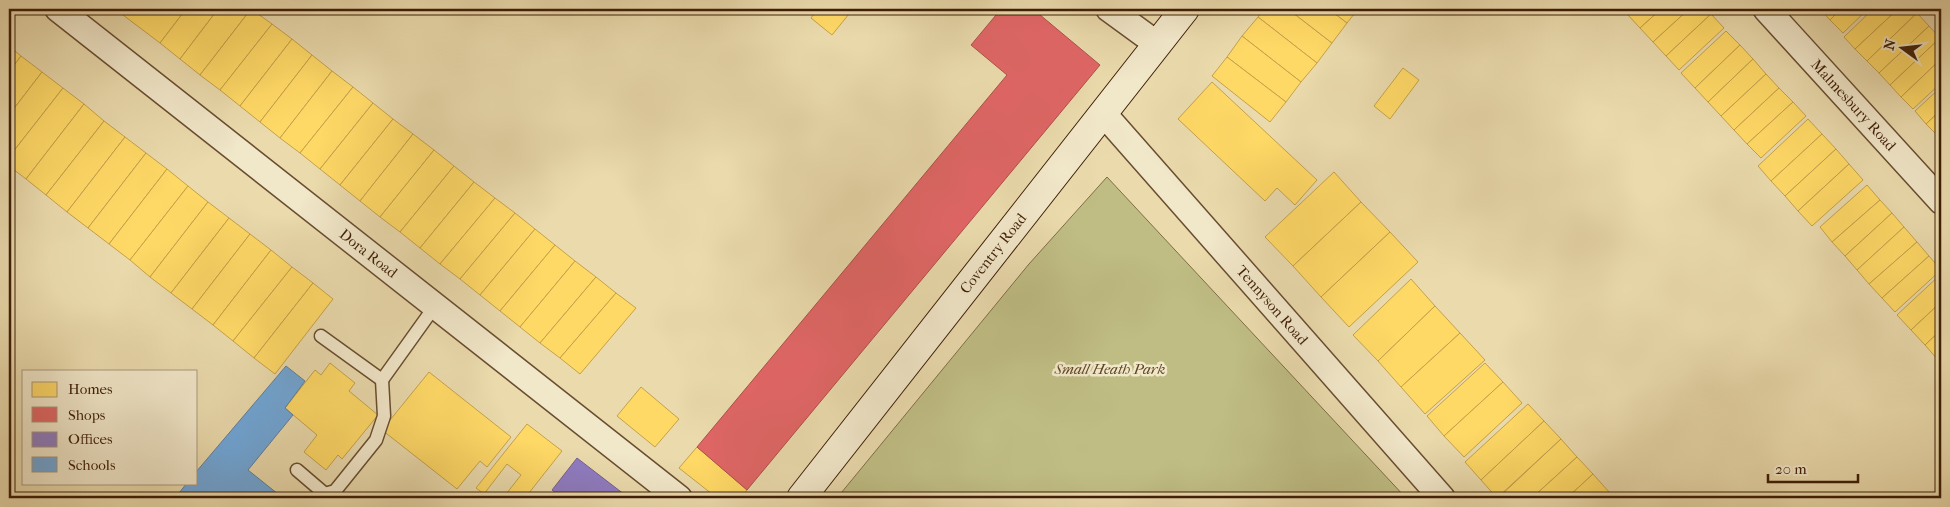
<svg xmlns="http://www.w3.org/2000/svg" width="1950" height="507" font-family="'IM FELL French Canon',serif">
<rect width="100%" height="100%" fill="#eadaac"/>
<filter id="stains"><feTurbulence type="fractalNoise" baseFrequency=".004" numOctaves="4"/><feColorMatrix values="0 0 0 0 .2 0 0 0 0 .09 0 0 0 0 .02 0 0 0 .5 -.17"/></filter>
<radialGradient id="worn" r=".72"><stop offset=".6" stop-color="#630" stop-opacity="0"/><stop offset="1" stop-color="#630" stop-opacity=".3"/></radialGradient>
<polygon fill="#bfbd84" stroke="#7e6e46" points="1107,177 1406,498 837,498 1029,264"/>
<g fill="#ffd966" stroke="#c5a14a">
<polygon points="122,9 186,9 160,43 119,12"/>
<polygon points="186,9 218,9 180,59 160,43"/>
<polygon points="218,9 251,9 200,75 180,59"/>
<polygon points="251,9 272,24 220,90 200,75"/>
<polygon points="818,9 853,9 832,35 811,18"/>
<polygon points="1264,9 1288,9 1332,43 1317,63 1258,17"/>
<polygon points="1288,9 1329,9 1347,23 1332,43"/>
<polygon points="1329,9 1358,9 1347,23"/>
<polygon points="1633,9 1661,9 1640,28 1627,14"/>
<polygon points="1661,9 1689,9 1653,42 1640,28"/>
<polygon points="1689,9 1706,9 1711,14 1666,56 1653,42"/>
<polygon points="1820,9 1841,9 1830,20"/>
<polygon points="1841,9 1868,9 1843,33 1830,20"/>
<polygon points="1873,9 1898,9 1855,49 1844,37"/>
<polygon points="1898,9 1913,9 1917,13 1867,61 1855,49"/>
<polygon points="1917,13 1929,26 1879,73 1867,61"/>
<polygon points="1711,14 1724,28 1679,70 1666,56"/>
<polygon points="1258,17 1317,63 1301,82 1242,36"/>
<polygon points="272,24 292,39 240,106 220,90"/>
<polygon points="1929,26 1940,38 1890,85 1879,73"/>
<polygon points="1726,31 1740,45 1695,88 1681,73"/>
<polygon points="1242,36 1301,82 1286,102 1227,57"/>
<polygon points="1940,38 1941,59 1901,97 1890,85"/>
<polygon points="292,39 312,55 260,122 240,106"/>
<polygon points="1740,45 1753,59 1708,102 1695,88"/>
<polygon points="9,46 21,56 9,72"/>
<polygon points="312,55 332,71 280,138 260,122"/>
<polygon points="21,56 42,72 9,115 9,72"/>
<polygon points="1227,57 1286,102 1270,122 1212,76"/>
<polygon points="1753,59 1766,74 1721,116 1708,102"/>
<polygon points="1941,59 1941,83 1913,109 1901,97"/>
<polygon points="1403,68 1419,80 1390,119 1374,106"/>
<polygon points="332,71 353,87 300,153 280,138"/>
<polygon points="42,72 63,88 9,157 9,115"/>
<polygon points="1766,74 1779,88 1734,130 1721,116"/>
<polygon points="1212,82 1317,180 1295,205 1277,188 1265,201 1178,119"/>
<polygon points="353,87 373,103 320,169 300,153"/>
<polygon points="1941,87 1941,110 1926,124 1915,111"/>
<polygon points="63,88 84,104 26,179 9,166 9,157"/>
<polygon points="1779,88 1793,102 1747,144 1734,130"/>
<polygon points="1793,102 1806,116 1761,158 1747,144"/>
<polygon points="373,103 393,119 340,185 320,169"/>
<polygon points="84,104 104,121 46,195 26,179"/>
<polygon points="1941,110 1941,133 1938,136 1926,124"/>
<polygon points="393,119 413,134 360,201 340,185"/>
<polygon points="1808,119 1822,134 1771,181 1758,166"/>
<polygon points="104,121 125,137 67,212 46,195"/>
<polygon points="413,134 434,150 380,217 360,201"/>
<polygon points="1822,134 1836,149 1785,196 1771,181"/>
<polygon points="125,137 146,153 88,228 67,212"/>
<polygon points="1836,149 1849,164 1798,211 1785,196"/>
<polygon points="434,150 454,166 400,232 380,217"/>
<polygon points="146,153 167,169 109,244 88,228"/>
<polygon points="1849,164 1863,180 1812,226 1798,211"/>
<polygon points="454,166 474,182 420,248 400,232"/>
<polygon points="167,169 188,186 130,260 109,244"/>
<polygon points="1334,172 1361,202 1293,266 1265,237"/>
<polygon points="474,182 495,198 440,264 420,248"/>
<polygon points="1867,185 1880,200 1832,242 1820,227"/>
<polygon points="188,186 208,202 150,277 130,260"/>
<polygon points="495,198 515,213 460,279 440,264"/>
<polygon points="1880,200 1892,213 1845,256 1832,242"/>
<polygon points="208,202 229,218 171,293 150,277"/>
<polygon points="1361,202 1390,232 1321,297 1293,266"/>
<polygon points="515,213 535,229 480,295 460,279"/>
<polygon points="1892,213 1904,227 1857,270 1845,256"/>
<polygon points="229,218 250,234 192,309 171,293"/>
<polygon points="1904,227 1917,242 1869,284 1857,270"/>
<polygon points="535,229 555,245 500,311 480,295"/>
<polygon points="1390,232 1418,262 1349,327 1321,297"/>
<polygon points="250,234 271,250 213,325 192,309"/>
<polygon points="1917,242 1929,256 1882,298 1869,284"/>
<polygon points="555,245 575,261 520,327 500,311"/>
<polygon points="271,250 292,267 233,341 213,325"/>
<polygon points="1929,256 1941,270 1895,312 1882,298"/>
<polygon points="575,261 596,277 540,343 520,327"/>
<polygon points="292,267 313,283 254,358 233,341"/>
<polygon points="1941,274 1941,302 1911,330 1897,315"/>
<polygon points="596,277 616,293 560,358 540,343"/>
<polygon points="1411,279 1435,306 1378,361 1353,335"/>
<polygon points="313,283 333,299 275,374 254,358"/>
<polygon points="616,293 636,308 580,374 560,358"/>
<polygon points="1941,302 1941,330 1925,345 1911,330"/>
<polygon points="1435,306 1460,333 1401,387 1378,361"/>
<polygon points="1941,330 1941,358 1938,360 1925,345"/>
<polygon points="1460,333 1485,360 1425,414 1401,387"/>
<polygon points="330,363 355,383 349,391 378,415 342,459 338,455 326,470 304,452 317,435 285,408 315,370 321,375"/>
<polygon points="1485,363 1503,382 1444,436 1427,416"/>
<polygon points="429,372 511,437 487,467 480,461 457,489 382,430"/>
<polygon points="1503,382 1522,403 1464,457 1444,436"/>
<polygon points="641,387 679,419 655,447 617,416"/>
<polygon points="1528,404 1544,421 1481,480 1465,462"/>
<polygon points="1544,421 1561,439 1497,498 1481,480"/>
<polygon points="527,424 562,451 525,498 503,498 521,475 507,464 484,494 476,488"/>
<polygon points="1561,439 1577,457 1532,498 1498,498"/>
<polygon points="697,447 747,490 741,498 717,498 679,468"/>
<polygon points="1577,457 1593,474 1567,498 1532,498"/>
<polygon points="1593,474 1609,492 1603,498 1567,498"/>
</g>
<polygon fill="#e06666" stroke="#af504a" points="1001,9 1033,9 1100,65 747,490 697,447 1007,75 971,45"/>
<polygon fill="#8e7cc3" stroke="#76608b" points="577,458 629,498 563,498 552,490"/>
<polygon fill="#6fa8dc" stroke="#607f9c" points="286,366 305,381 285,408 293,415 248,470 283,498 175,498 187,483 196,483 196,472"/>
<g fill="none" stroke-linecap="round" stroke-linejoin="round">
<g stroke="#694d30" stroke-width="15">
<g id="lane">
<polyline points="321,336 382,380 435,306"/>
<polyline points="297,470 325,494 335,491 376,440 384,416 382,380"/>
</g>
</g>
<g stroke="#694d30" stroke-width="28">
<g id="street">
<path id="s1" d="M 58,9 L 679,498"/>
<polyline points="1109,9 1157,44"/>
<path id="s2" d="M 1766,9 L 1941,201"/>
<path id="s3" d="M 1103,113 L 1442,498"/>
</g>
</g>
<g stroke="#3e1e07" stroke-width="30">
<g id="secondary">
<path id="s4" d="M 801,498 L 1185,9"/>
</g>
</g>
<use href="#lane" stroke="#f1e7c9" stroke-width="12"/>
<use href="#street" stroke="#f1e7c9" stroke-width="25"/>
<use href="#secondary" stroke="#f1e7c9" stroke-width="28"/>
</g>
<g text-anchor="middle" dominant-baseline="central" stroke-width="5" stroke-linejoin="round" paint-order="stroke">
<g font-size="15" fill="#3e1e07" stroke="#f1e7c9">
<text stroke="none"><textPath href="#s2" startOffset="130">Malmesbury Road</textPath></text>
<text stroke="none"><textPath href="#s4" startOffset="311">Coventry Road</textPath></text>
<text stroke="none"><textPath href="#s1" startOffset="395">Dora Road</textPath></text>
<text stroke="none"><textPath href="#s3" startOffset="256">Tennyson Road</textPath></text>
</g>
<g font-size="15" font-style="italic" fill="#5e4626" stroke="#f1e7c9">
<text x="1110" y="369">Small Heath Park</text>
</g>
</g>
<rect width="1950" height="507" fill="none" stroke="#eadaac" stroke-width="30"/>
<rect x="10" y="10" width="1930" height="487" fill="none" stroke="#3e1e07" stroke-width="2.5"/>
<rect x="15" y="15" width="1920" height="477" fill="none" stroke="#3e1e07"/>
<rect x="22" y="370" width="175" height="115" fill="#f1e7c9" stroke="#a9977b"/>
<rect x="32" y="382" width="25" height="15" fill="#ffd966" stroke="#a9977b"/>
<text x="68" y="394" font-size="15" fill="#3e1e07">Homes</text>
<rect x="32" y="407" width="25" height="15" fill="#e06666" stroke="#a9977b"/>
<text x="68" y="420" font-size="15" fill="#3e1e07">Shops</text>
<rect x="32" y="432" width="25" height="15" fill="#8e7cc3" stroke="#a9977b"/>
<text x="68" y="444" font-size="15" fill="#3e1e07">Offices</text>
<rect x="32" y="457" width="25" height="15" fill="#6fa8dc" stroke="#a9977b"/>
<text x="68" y="470" font-size="15" fill="#3e1e07">Schools</text>
<g transform="translate(1902 48) rotate(285)" stroke="#f1e7c9" stroke-width="4" paint-order="stroke">
<path d="M0-4L9 19L0 12L-9 19Z" fill="#3e1e07"/>
<text y="-8" font-size="14" font-weight="bold" text-anchor="middle" fill="#3e1e07">N</text>
</g>
<path d="M1768 474v8h90v-8" fill="none" stroke="#3e1e07" stroke-width="2.5"/>
<text x="1775" y="474" font-size="15" fill="#3e1e07" stroke="#f1e7c9" stroke-width="4" paint-order="stroke">20 m</text>
<rect width="100%" height="100%" filter="url(#stains)"/>
<rect width="100%" height="100%" fill="url(#worn)"/>
</svg>
